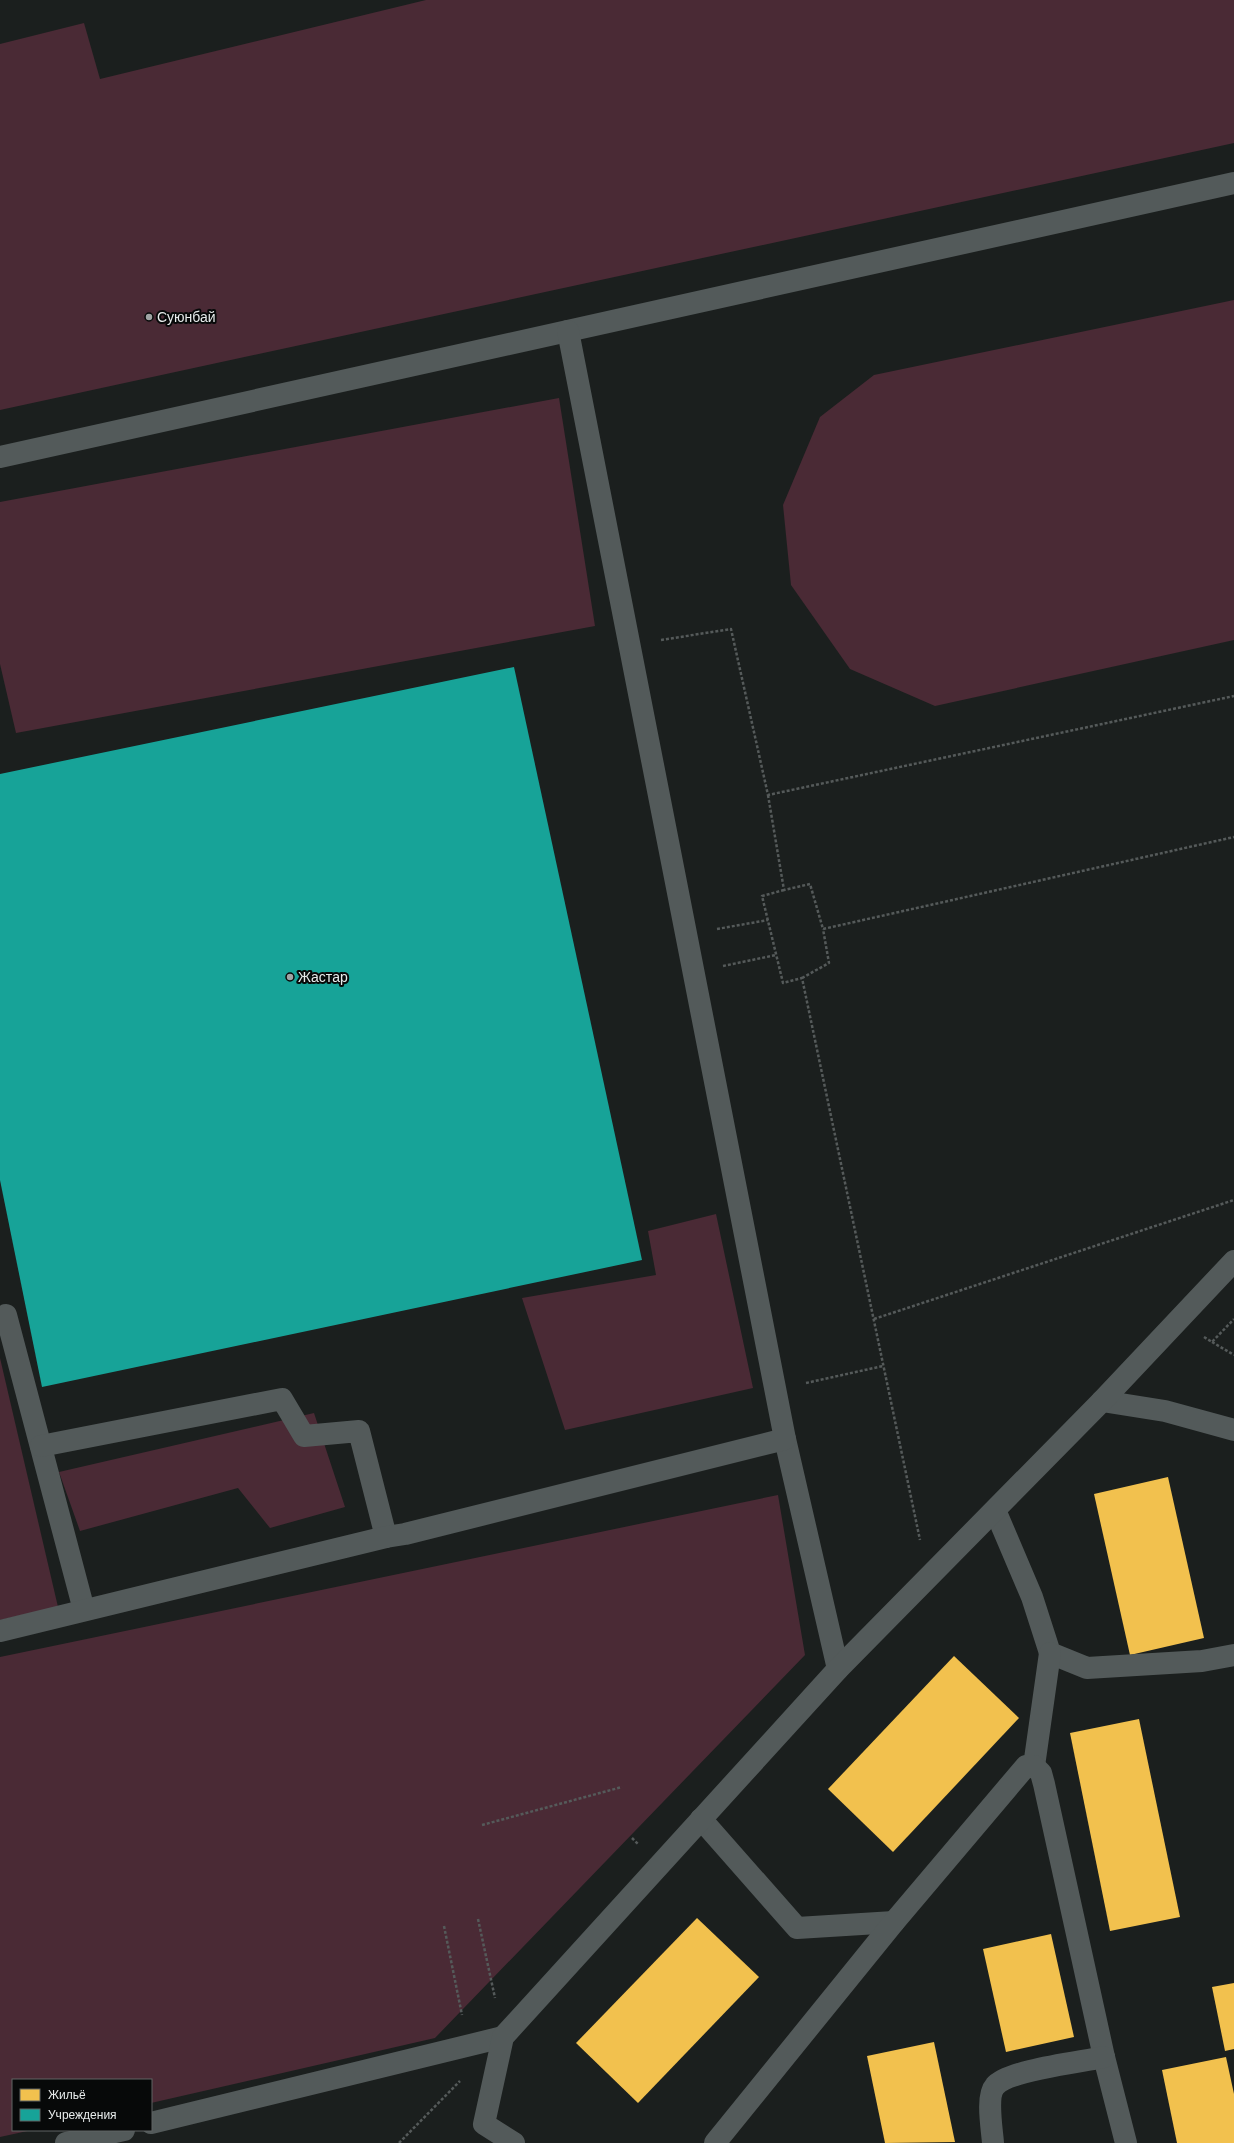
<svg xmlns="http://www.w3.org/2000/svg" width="1234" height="2143" font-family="'DM Sans',sans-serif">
<rect width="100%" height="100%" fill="#1b1f1e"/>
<g fill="#4a2a35">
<polygon points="426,0 1234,0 1234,143 0,410 0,44 84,23 100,79"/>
<polygon points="1234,300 1234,640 935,706 850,669 791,585 783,505 820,417 874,375"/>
<polygon points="559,398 595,626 16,733 0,664 0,502"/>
<polygon points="716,1214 753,1388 565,1430 522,1298 656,1275 648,1231"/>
<polygon points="0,1358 58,1607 0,1620"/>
<polygon points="314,1413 345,1507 270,1528 238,1488 80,1531 59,1472"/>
<polygon points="778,1495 805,1655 435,2038 151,2103 151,2080 13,2080 13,2130 32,2130 0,2137 0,1657"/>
</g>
<g fill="#f2c14e">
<polygon points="1168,1477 1204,1638 1130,1655 1094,1494"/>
<polygon points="954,1656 1019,1718 893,1852 828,1789"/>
<polygon points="1139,1719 1180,1917 1110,1931 1070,1733"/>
<polygon points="697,1918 759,1977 638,2103 576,2043"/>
<polygon points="1051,1934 1074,2037 1006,2052 983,1949"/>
<polygon points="1234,1983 1234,2049 1225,2051 1212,1987"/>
<polygon points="934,2042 955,2142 885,2143 867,2056"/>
<polygon points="1226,2057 1234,2094 1234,2143 1177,2143 1162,2070"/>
</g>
<polygon fill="#17a398" points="514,667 642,1260 42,1387 0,1180 0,774"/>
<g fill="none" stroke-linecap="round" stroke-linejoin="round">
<g stroke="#555a5a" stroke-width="2.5" stroke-dasharray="3 2" stroke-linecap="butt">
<polyline points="661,640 731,629 768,795 1234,696"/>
<polyline points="768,795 784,890 810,884 823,929 1234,837"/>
<polyline points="784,890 762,896 783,983 802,978 920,1540"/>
<polyline points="717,929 768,920"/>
<polyline points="723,966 776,955"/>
<polyline points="802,978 829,963 823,929"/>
<polyline points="874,1319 1234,1200"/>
<polyline points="1204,1337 1212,1342 1234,1319"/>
<polyline points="1212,1342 1234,1355"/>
<polyline points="806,1383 883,1366"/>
<polyline points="482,1825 622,1787"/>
<polyline points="632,1838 638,1844"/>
<polyline points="478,1919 495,1998"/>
<polyline points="444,1926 462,2015"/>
<polyline points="399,2143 460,2081"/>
</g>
<g stroke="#535a5a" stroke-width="22">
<polyline points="0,457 1234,183"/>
<polyline points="6,1315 84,1610"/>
<polyline points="1102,1401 1165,1411 1234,1430"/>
<polyline points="785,1439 838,1669"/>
<polyline points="41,1446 282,1399 304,1436 359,1431 386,1537"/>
<polyline points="995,1510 1032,1597 1050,1653 1087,1668 1202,1661 1234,1655"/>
<polyline points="0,1631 386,1537 405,1534 785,1439 568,331"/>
<polyline points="1034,1766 1050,1653"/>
<polyline points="701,1819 797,1928 894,1922"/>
<polyline points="151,2123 503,2037"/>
<polyline points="66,2143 124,2130"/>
<polyline points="514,2143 484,2124 503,2037 838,1669 1102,1401 1234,1261"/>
<polyline points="715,2143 894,1922 1026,1766 1034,1766 1041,1773 1044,1784 1104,2057 1126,2143"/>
<path d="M 993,2143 C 992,2129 986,2096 995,2086 C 1008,2070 1082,2062 1104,2057"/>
</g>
</g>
<g fill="#a0a4a4" stroke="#070909" stroke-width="1.5">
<circle cx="149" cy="317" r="4"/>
<circle cx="290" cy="977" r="4"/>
</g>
<g text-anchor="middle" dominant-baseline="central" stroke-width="4" stroke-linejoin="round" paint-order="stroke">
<g font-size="14" fill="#e8ecec" stroke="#070909" text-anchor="start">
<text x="157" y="317">Суюнбай</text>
<text x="298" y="977">Жастар</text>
</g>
</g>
<rect x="12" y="2079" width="140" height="52" fill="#070909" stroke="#616464"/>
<rect x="20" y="2089" width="20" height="12" fill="#f2c14e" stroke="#616464"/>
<text x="48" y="2099" font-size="12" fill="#e8ecec">Жильё</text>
<rect x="20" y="2109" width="20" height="12" fill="#17a398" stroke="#616464"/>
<text x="48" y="2119" font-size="12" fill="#e8ecec">Учреждения</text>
</svg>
